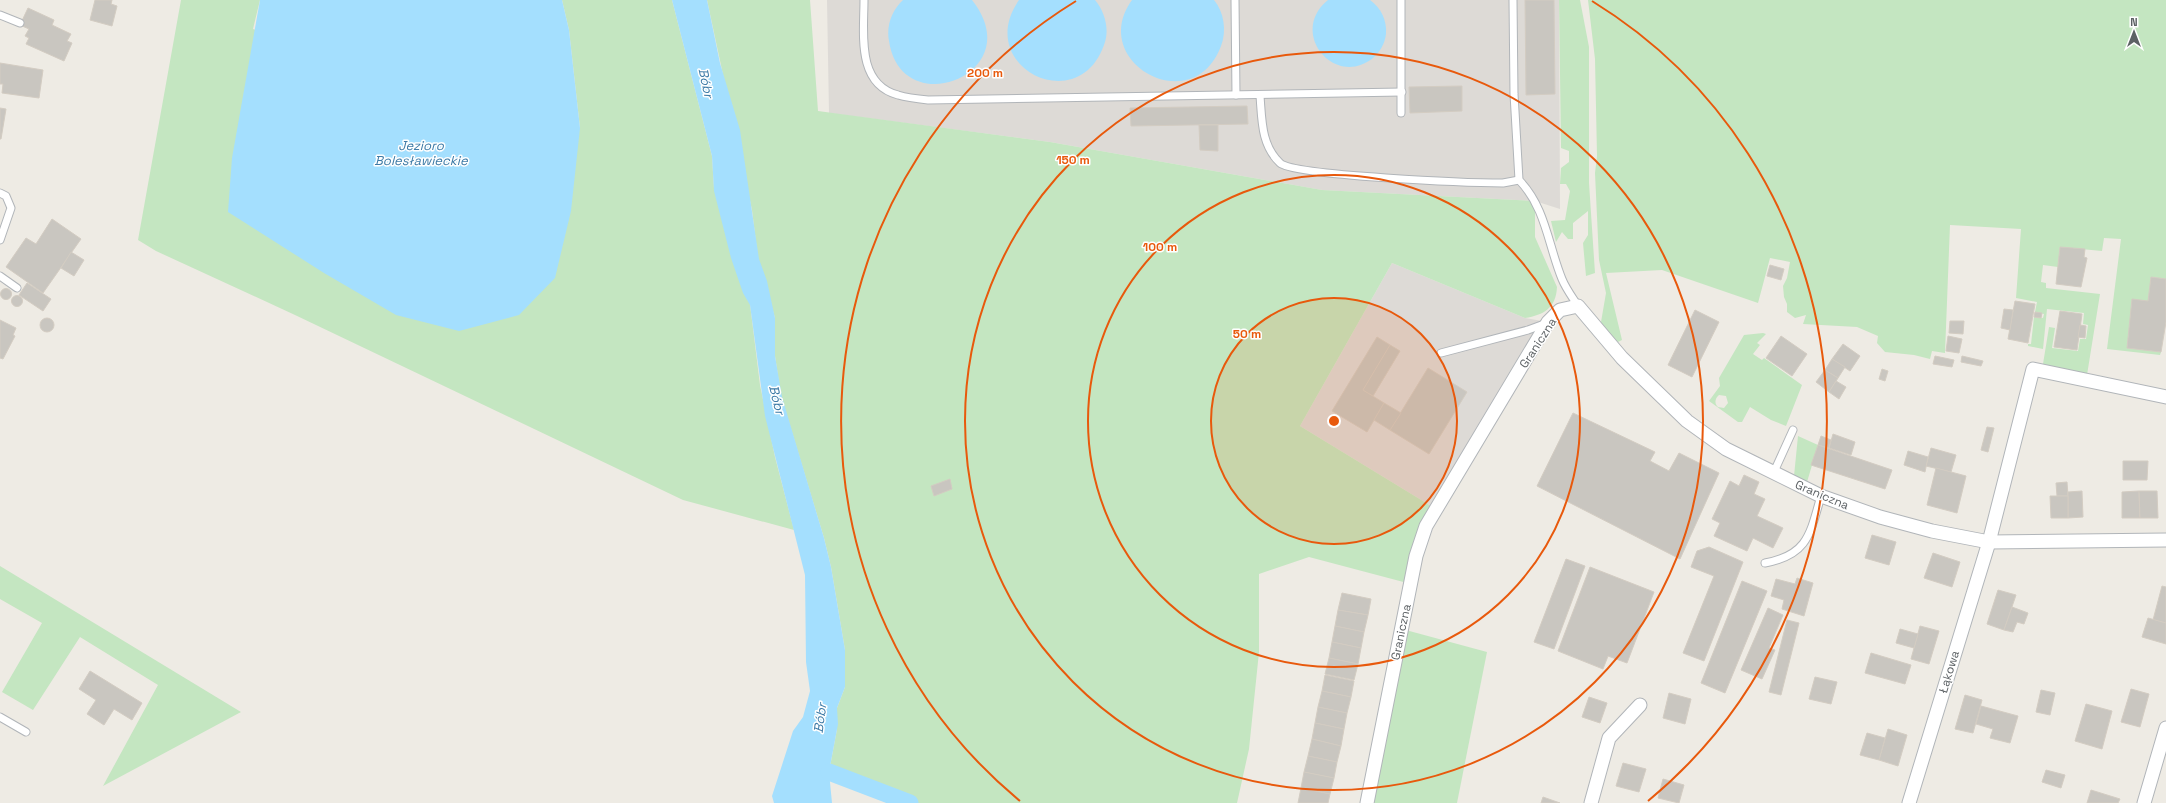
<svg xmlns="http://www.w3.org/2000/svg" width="2166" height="803" font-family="'Space Grotesk',sans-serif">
<rect width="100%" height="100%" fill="#eeebe4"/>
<g fill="#dddad6">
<polygon points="827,0 1559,0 1560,209 1535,201 1322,190 1050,142 829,113"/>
<polygon points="1392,263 1525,318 1548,322 1436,509 1300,426"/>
</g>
<g fill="#c4e6c1" fill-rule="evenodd">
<polygon points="181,0 260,0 253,29 580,128 569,30 562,0 672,0 712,156 714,188 750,304 760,385 775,457 794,530 683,500 295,315 156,251 138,240"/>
<path d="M 707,0 L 810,0 L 818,111 L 1050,142 L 1322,190 L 1535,201 L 1535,237 L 1557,287 C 1556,308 1544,315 1525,318 L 1392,263 L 1300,426 L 1436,509 L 1411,584 L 1309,557 L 1259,574 L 1259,652 L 1249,749 L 1237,803 L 909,803 L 829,772 L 837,729 L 837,708 L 845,687 L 845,650 L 831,567 L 824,538 L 781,396 L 775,356 L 775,318 L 758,259 L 752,210 Z"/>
<polygon points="1559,0 1580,0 1589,47 1589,183 1595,273 1586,276 1583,243 1588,235 1588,211 1573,223 1573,239 1568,239 1562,232 1556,242 1551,221 1565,220 1570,191 1566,184 1560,184 1561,168 1569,162 1569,151 1561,148"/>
<polygon points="1588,0 2166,0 2166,279 2151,277 2148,301 2132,300 2127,348 2161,352 2160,355 2107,349 2121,239 2104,238 2102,251 2060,247 2058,267 2043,265 2041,282 2046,283 2046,288 2100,294 2087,375 2043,364 2049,327 2055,328 2052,348 2078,351 2080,339 2086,339 2088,325 2083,324 2084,313 2047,309 2043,349 2028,346 2028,344 2031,344 2034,317 2043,318 2044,314 2035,312 2037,302 2016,298 2021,229 1950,225 1945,353 1932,351 1930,359 1914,355 1885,352 1877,343 1878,336 1857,327 1803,324 1806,315 1795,318 1787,312 1787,304 1784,297 1783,286 1787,278 1790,262 1770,258 1758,303 1662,270 1606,273 1622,340 1618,342 1603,327 1601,322 1606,293 1599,260 1595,173 1597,156 1595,59"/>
<path d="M 1763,333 L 1766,334 L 1757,343 L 1760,345 L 1753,354 L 1762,360 L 1764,358 L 1802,385 L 1786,426 L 1771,420 L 1750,407 L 1742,422 L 1738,422 L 1709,401 L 1720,386 L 1719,378 L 1744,335 ZM 1719,395 L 1726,396 L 1728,403 L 1724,408 L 1718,407 C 1714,404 1715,398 1719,395 Z"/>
<polygon points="1798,436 1818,445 1807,482 1794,476"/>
<polygon points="0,566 241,712 103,786 158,685 80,637 33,710 2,692 42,623 0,599"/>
<polygon points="1402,629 1487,652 1457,803 1367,803"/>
</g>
<g fill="#a4dffe">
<polygon points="260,0 562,0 569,30 580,128 571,211 555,278 519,315 459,331 396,315 324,273 228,212 232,158"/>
<polygon points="672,0 707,0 720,63 740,130 759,259 767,281 775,318 775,356 782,397 824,538 831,567 845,650 845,687 837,708 838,724 829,772 832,803 774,803 772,796 793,731 803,717 810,691 806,662 805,575 765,416 750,305 743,293 731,258 714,191 712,156"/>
<path d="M 903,0 L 972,0 C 1031,74 901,124 889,41 C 886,26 892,10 903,0 Z"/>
<path d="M 1019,0 L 1095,0 C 1105,12 1110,30 1104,45 C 1078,119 973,66 1019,0 Z"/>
<path d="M 1132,0 L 1214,0 C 1224,12 1227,31 1221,46 C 1193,121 1087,62 1132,0 Z"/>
<path d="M 1328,0 L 1370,0 C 1381,8 1387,20 1386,34 C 1385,43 1380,52 1373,58 C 1334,89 1288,32 1328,0 Z"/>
</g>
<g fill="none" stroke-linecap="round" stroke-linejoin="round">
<polyline stroke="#a4dffe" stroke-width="17" points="829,772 910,803"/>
</g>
<g fill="#c9c6c0" stroke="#d3ccc2">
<polygon points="95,0 112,0 111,4 117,6 112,26 90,20"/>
<polygon points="1525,0 1554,0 1555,94 1526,95"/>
<polygon points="28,8 54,20 52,25 71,34 67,41 72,43 64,61 26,44 29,38 25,36 29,29 20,25"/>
<polygon points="0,63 43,70 39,98 2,93 3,84 0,84"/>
<polygon points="1462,86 1462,111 1410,113 1409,87"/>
<polygon points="1247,106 1248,124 1131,126 1130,108"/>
<polygon points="0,108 6,109 1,139 0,139"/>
<polygon points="1199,125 1218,125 1218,151 1200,150"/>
<polygon points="52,219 81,239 43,293 6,267 26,238 36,244"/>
<polygon points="2060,247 2085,249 2084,257 2087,258 2081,287 2056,284"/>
<polygon points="71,252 84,260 74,276 61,268"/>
<polygon points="1770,265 1784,269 1781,280 1767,276"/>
<polygon points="2151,277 2166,279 2166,322 2161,352 2127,348 2132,299 2148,301"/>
<polygon points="27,283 51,299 43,311 19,295"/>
<circle cx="6" cy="294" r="5.5"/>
<circle cx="17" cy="301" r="5.5"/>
<polygon points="2015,301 2035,304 2028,343 2008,339"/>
<polygon points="2004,309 2013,310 2010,330 2001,328"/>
<polygon points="1695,310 1719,322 1692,377 1668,365"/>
<polygon points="2060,311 2082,314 2077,350 2054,347"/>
<polygon points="2035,312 2042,313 2041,318 2034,317"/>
<circle cx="47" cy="325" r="7"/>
<polygon points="0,320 16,328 13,335 15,336 3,359 0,358"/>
<polygon points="1950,321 1964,321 1963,334 1949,333"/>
<polygon points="2080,325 2086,326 2085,338 2078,337"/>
<polygon points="1781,336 1807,354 1792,376 1766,358"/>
<polygon points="1948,336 1962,339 1959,353 1946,351"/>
<polygon points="1377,337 1390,345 1363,390 1384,403 1367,432 1332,411"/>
<polygon points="1843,344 1860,356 1850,371 1832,359"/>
<polygon points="1390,345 1400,351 1373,396 1363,390"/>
<polygon points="1935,356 1954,360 1952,367 1933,364"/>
<polygon points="1962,356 1983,361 1981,366 1961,362"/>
<polygon points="1832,359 1845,367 1838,378 1825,370"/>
<polygon points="1428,368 1467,392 1429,454 1390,430"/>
<polygon points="1882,369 1888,371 1885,381 1879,379"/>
<polygon points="1825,370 1838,378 1829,392 1816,382"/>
<polygon points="1836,381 1846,387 1839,399 1829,392"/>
<polygon points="1384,403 1401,413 1390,430 1374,420"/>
<polygon points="1573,413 1655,452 1650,461 1669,471 1679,453 1719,473 1680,559 1537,486"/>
<polygon points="1987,427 1994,428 1988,452 1981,450"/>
<polygon points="1833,434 1855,442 1851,455 1829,448"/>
<polygon points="1821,436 1831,440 1829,448 1818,445"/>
<polygon points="1818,445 1892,470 1885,489 1811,465"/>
<polygon points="1931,448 1956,455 1951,472 1926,466"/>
<polygon points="1908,451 1928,457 1925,472 1904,465"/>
<polygon points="2123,461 2148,461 2147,480 2123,480"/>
<polygon points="1936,468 1966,476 1957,513 1927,505"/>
<polygon points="1744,475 1759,482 1754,494 1765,499 1757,516 1783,528 1773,548 1753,538 1747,551 1714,536 1720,523 1712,519 1730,481 1739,486"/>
<polygon points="950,479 952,489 934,496 931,486"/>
<polygon points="2067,482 2068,496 2057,496 2056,483"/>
<polygon points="2082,491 2083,517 2068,518 2068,492"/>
<polygon points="2139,491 2140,518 2122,518 2122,492"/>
<polygon points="2139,491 2157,491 2158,518 2140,518"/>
<polygon points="2050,496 2068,496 2068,518 2051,518"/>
<polygon points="1872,535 1896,542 1889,565 1865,558"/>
<polygon points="1709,547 1743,562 1704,661 1683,653 1714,576 1691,567 1697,551"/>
<polygon points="1933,553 1960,562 1952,587 1924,578"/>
<polygon points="1566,559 1585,566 1554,649 1534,642"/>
<polygon points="1590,567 1654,592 1627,663 1608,656 1603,669 1558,651"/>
<polygon points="1797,578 1813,583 1804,616 1782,609 1784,600 1771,596 1776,579 1795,584"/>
<polygon points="1742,581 1767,591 1725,693 1701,683"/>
<polygon points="2162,586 2166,587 2166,623 2153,620"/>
<polygon points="1998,590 2016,595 2004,630 1987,624"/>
<polygon points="1342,593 1371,599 1368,615 1338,610"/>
<polygon points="2012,607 2028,613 2024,624 2017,622 2013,632 2004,630"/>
<polygon points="1768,608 1783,615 1769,648 1775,650 1762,679 1741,670"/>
<polygon points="1338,610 1368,615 1364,632 1335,626"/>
<polygon points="2148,618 2166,623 2166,644 2142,637"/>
<polygon points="1787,620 1799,623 1781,695 1769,692"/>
<polygon points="1335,626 1364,632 1361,648 1332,642"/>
<polygon points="1920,626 1939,631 1929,664 1911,659"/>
<polygon points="1900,629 1918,634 1914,648 1896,643"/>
<polygon points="1332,642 1361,648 1358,664 1329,658"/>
<polygon points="1871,653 1911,665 1905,684 1865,673"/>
<polygon points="1329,658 1358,664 1354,680 1325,674"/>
<polygon points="90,671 142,703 132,720 114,709 104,725 87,714 96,700 79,689"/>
<polygon points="1325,675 1354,681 1351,697 1322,691"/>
<polygon points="1815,677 1837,682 1831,704 1809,699"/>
<polygon points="2131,689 2149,694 2140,727 2121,722"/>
<polygon points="2041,690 2055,693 2050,715 2036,712"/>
<polygon points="1322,691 1351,697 1347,713 1318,707"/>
<polygon points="1669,693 1691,699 1685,724 1663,718"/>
<polygon points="1965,695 1982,700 1973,733 1955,729"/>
<polygon points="1589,697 1607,703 1600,723 1582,717"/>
<polygon points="2086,704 2112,711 2102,749 2075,741"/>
<polygon points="1981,706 2018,716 2010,743 1990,738 1993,729 1976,724"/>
<polygon points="1318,707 1347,713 1344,729 1315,723"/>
<polygon points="1315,723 1344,729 1341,746 1312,739"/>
<polygon points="1888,729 1907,735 1898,766 1879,760"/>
<polygon points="1867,733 1885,738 1879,760 1860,755"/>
<polygon points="1312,739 1341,746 1337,762 1308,756"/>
<polygon points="1308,756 1337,762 1334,778 1304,772"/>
<polygon points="1623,763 1646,769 1639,792 1616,786"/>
<polygon points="2046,770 2065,775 2061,788 2042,782"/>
<polygon points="1304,772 1334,778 1330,794 1301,788"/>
<polygon points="1663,779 1684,785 1679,803 1658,798"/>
<polygon points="1301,788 1330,794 1328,803 1298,803"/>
<polygon points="2091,790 2120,799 2118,803 2087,803"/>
<polygon points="1543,797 1560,803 1541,803"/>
</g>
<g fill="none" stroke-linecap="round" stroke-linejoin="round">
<g stroke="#b1b5b9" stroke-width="9">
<g id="lane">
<path d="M 864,0 C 864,33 856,84 898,95 C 908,98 918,99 928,100 L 1402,92"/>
<polyline points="1235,0 1236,95"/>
<polyline points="1401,0 1401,113"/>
<path d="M 1513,0 L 1514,94 L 1519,180 C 1546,208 1548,245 1562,279 C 1566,289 1573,298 1578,306"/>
<polyline points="0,15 20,23"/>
<path d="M 1260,96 C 1262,120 1261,145 1280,163 C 1294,176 1474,183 1503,183 L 1519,180"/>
<polyline points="0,193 6,196 11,208 0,240"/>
<polyline points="0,276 17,288"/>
<polyline points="1441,353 1528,330 1547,323"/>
<polyline points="1773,474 1793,430"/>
<path d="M 1765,563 C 1808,555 1810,534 1821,496"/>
<polyline points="0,717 26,732"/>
</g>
</g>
<g stroke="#b1b5b9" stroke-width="15">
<g id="street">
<polyline points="1367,803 1416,556 1426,526 1548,322 1560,310 1578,306 1622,358 1687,421 1726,449 1821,496 1880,517 1932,531 1989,542 2166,540"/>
<polyline points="1591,803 1609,738 1640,705"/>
<polyline points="1909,803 1989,542 2033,369 2166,397"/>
<polyline points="2144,803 2166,728"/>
</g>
</g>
<use href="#lane" stroke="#fff" stroke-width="7"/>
<use href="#street" stroke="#fff" stroke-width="13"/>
</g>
<circle cx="1334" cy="421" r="123" fill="#e8590c" fill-opacity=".12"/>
<g fill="none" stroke="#e8590c" stroke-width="2">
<circle cx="1334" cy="421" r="123"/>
<circle cx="1334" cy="421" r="246"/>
<circle cx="1334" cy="421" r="369"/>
<path d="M1020 801A493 493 0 0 1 1076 1M1592 1A493 493 0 0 1 1648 801"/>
</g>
<g text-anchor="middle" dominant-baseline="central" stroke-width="3" stroke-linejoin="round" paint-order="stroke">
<g font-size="12" fill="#5c6164" stroke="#fff">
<text transform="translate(1538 343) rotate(-57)">Graniczna</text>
<text transform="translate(1822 495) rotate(23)">Graniczna</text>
<text transform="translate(1401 632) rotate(-78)">Graniczna</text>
<text transform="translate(1949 672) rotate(-73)">Łąkowa</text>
</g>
<g font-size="13" font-style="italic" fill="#3e7ba7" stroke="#fff">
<text transform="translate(706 83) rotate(78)">Bóbr</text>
<text x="421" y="145">Jezioro<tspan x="421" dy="15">Bolesławieckie</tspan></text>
<text transform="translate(777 400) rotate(76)">Bóbr</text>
<text transform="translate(820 718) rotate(-82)">Bóbr</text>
</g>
</g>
<circle cx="1334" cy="421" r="6" fill="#e8590c" stroke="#fff" stroke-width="2"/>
<g font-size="12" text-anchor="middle" font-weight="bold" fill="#e8590c" stroke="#fff" stroke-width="3" stroke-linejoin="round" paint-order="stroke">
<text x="985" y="77">200 m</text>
<text x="1073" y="164">150 m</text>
<text x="1160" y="251">100 m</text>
<text x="1247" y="338">50 m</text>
</g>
<g transform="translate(2134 32)" stroke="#ffffff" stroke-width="3" paint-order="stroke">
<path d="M0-3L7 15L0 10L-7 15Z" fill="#5c6164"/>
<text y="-6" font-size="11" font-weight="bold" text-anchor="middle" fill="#5c6164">N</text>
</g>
</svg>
